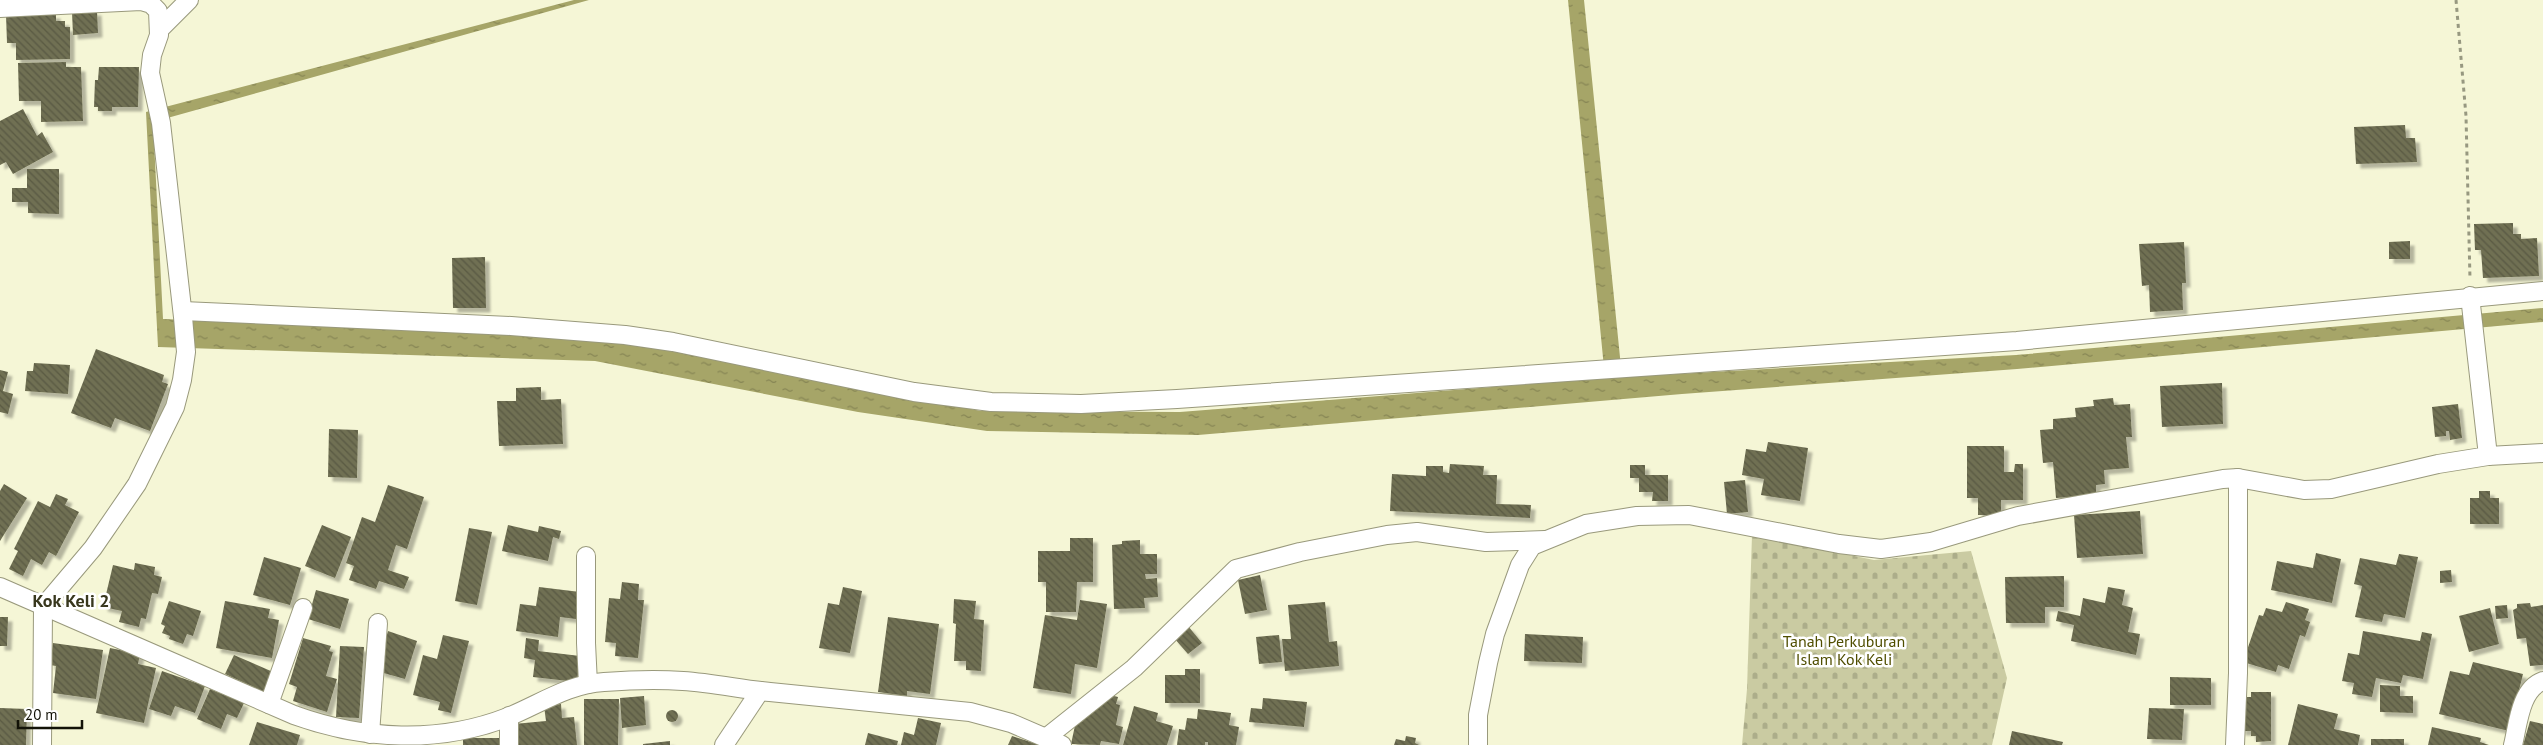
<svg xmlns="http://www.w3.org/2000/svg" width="2543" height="745" font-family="'PT Sans',sans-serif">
<defs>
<pattern id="cemetery-stones" width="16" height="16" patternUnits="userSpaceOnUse" patternTransform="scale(1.25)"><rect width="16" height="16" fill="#cacba2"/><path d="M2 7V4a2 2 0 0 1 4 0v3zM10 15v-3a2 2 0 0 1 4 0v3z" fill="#acad8a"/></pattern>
<pattern id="water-ripples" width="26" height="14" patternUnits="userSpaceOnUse" patternTransform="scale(1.25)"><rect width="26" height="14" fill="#a6a568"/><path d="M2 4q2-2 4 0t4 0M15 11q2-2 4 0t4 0" fill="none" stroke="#868554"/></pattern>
<pattern id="building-back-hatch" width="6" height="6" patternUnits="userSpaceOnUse" patternTransform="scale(1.25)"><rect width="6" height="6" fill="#6f6f53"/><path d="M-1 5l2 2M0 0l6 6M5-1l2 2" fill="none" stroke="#5a5a43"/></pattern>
<filter id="shadow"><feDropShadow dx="4.5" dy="4.5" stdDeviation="1" flood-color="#0004"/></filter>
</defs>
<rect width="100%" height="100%" fill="#f5f6d6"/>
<polygon fill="url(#cemetery-stones)" points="1752,535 1874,560 1971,551 2007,678 1992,745 1742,745 1747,689"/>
<polygon fill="url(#water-ripples)" points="574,0 589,0 153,122 163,319 620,338 981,411 1180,412 1605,378 1568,0 1584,0 1622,377 2016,355 2543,308 2543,322 2017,369 1682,394 1198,435 987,431 858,412 595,361 158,347 146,112"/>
<g fill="url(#building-back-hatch)" filter="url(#shadow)">
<polygon points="97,11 98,33 73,35 72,12"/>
<polygon points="56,14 56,21 65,21 65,27 70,27 70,59 16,60 16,43 7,43 6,15"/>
<polygon points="66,62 66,67 81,67 83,121 41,122 41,101 19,101 18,63"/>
<polygon points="99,67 139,67 138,107 112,107 112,111 98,111 98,107 94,107 95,80 98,80"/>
<polygon points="23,109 37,136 42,132 53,152 13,174 6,162 0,165 0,121"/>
<polygon points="2405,125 2406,138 2415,138 2417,162 2356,164 2354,127"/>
<polygon points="27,169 59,169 59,214 28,213 28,202 12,202 12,188 27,188"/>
<polygon points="2513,223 2513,234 2521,234 2521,239 2537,238 2539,276 2483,278 2481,250 2475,250 2474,224"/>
<polygon points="2410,241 2410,259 2389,259 2389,242"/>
<polygon points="2184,242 2186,283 2182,283 2183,310 2150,312 2149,285 2142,286 2139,244"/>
<polygon points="485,257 486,308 453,308 452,258"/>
<polygon points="96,349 164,375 162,382 168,384 150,431 115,418 111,428 71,413"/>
<polygon points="34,363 70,365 68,394 25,391 27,371 33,371"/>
<polygon points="0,370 8,372 3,391 13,394 8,414 0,412"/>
<polygon points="2222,383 2223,424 2162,427 2160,386"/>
<polygon points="541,387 541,400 561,399 563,444 499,446 497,401 516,401 516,388"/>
<polygon points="2113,398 2114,405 2130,404 2132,437 2126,437 2129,468 2104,470 2105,484 2096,485 2096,495 2056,498 2053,462 2043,463 2040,430 2053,429 2053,419 2076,417 2075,408 2094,406 2093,400"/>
<polygon points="2458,404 2462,438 2450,440 2449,431 2446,431 2446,436 2435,437 2432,407"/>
<polygon points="329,429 358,430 357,478 328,477"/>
<polygon points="1768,442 1808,448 1800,501 1761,495 1764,479 1742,475 1746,449 1766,452"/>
<polygon points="1967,446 2004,446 2004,472 2014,472 2015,464 2023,464 2023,500 2001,500 2001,515 1978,515 1978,498 1967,498"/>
<polygon points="1450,464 1484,466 1483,475 1497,475 1496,504 1531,505 1530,518 1390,511 1392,474 1426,476 1426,466 1443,466 1443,472 1449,473"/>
<polygon points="1630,465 1645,465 1645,475 1668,475 1668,501 1652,501 1653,492 1639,492 1639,478 1630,478"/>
<polygon points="1745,480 1748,512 1727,514 1724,482"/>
<polygon points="4,484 27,498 0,541 0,491"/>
<polygon points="388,485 424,497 407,549 396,545 388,570 409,577 404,589 379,581 376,589 349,580 354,566 346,563 362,517 375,522"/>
<polygon points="2479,491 2490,491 2490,498 2499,498 2499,524 2470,524 2470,498 2479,498"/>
<polygon points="56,494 68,499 65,505 79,512 56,556 49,552 42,565 31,559 23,576 9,569 18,551 14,549 38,501 50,507"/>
<polygon points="2140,511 2143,554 2077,558 2074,515"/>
<polygon points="322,525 351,537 335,578 305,566"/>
<polygon points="508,525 538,532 539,526 561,531 559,539 553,537 548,561 502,551"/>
<polygon points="469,528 492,532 477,605 455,601"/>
<polygon points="1070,538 1093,538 1093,582 1077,582 1076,612 1046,612 1046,582 1038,582 1038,551 1070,551"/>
<polygon points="1140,540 1140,554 1157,554 1157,574 1145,574 1146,579 1157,578 1158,597 1144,598 1145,608 1114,609 1112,545 1122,544 1122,541"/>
<polygon points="2316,553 2341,559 2332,603 2271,590 2277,561 2313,568"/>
<polygon points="2399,554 2418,557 2405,618 2384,614 2382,622 2355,617 2362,586 2354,584 2360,558 2396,565"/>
<polygon points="264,557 301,568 290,605 253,595"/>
<polygon points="135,563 155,567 154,575 162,577 158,594 152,593 146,619 141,618 139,627 119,622 122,611 103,607 113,565 134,570"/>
<polygon points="2451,570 2452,582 2440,583 2440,571"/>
<polygon points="1260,575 1267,610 1245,614 1238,580"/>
<polygon points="2064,576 2064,607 2045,607 2045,623 2006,623 2005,577"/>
<polygon points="622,582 639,584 638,600 644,600 638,658 615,656 616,643 605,642 609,598 620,599"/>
<polygon points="539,587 580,592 576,619 560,617 558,637 516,631 520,604 536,606"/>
<polygon points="843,587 862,591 850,653 819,648 828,603 839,605"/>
<polygon points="2108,587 2125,590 2122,605 2133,608 2128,632 2140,634 2136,655 2071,641 2074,625 2056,621 2058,611 2080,616 2083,598 2105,603"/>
<polygon points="316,590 349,599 340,629 308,619"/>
<polygon points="954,599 976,601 974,619 984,620 981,671 966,670 966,661 954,661 956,624 953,623"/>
<polygon points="1080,600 1107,604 1097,668 1075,664 1071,694 1033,688 1045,615 1077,620"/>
<polygon points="169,601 201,611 193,636 187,634 183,644 169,639 170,636 162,633 165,626 161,624"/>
<polygon points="225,601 270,609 268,618 279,620 272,658 216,648"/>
<polygon points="1325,602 1329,642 1337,641 1339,666 1285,671 1282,639 1291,639 1288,605"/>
<polygon points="2286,602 2309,609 2305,620 2310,622 2305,637 2300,635 2289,669 2278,665 2276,672 2243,662 2259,615 2263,616 2266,608 2282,612"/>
<polygon points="2530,603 2531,607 2543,605 2543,665 2530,666 2526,638 2517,639 2513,610 2517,608 2517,604"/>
<polygon points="2507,605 2508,618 2496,619 2495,606"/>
<polygon points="2490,608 2499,644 2469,652 2459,616"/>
<polygon points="0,617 8,617 7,646 0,646"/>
<polygon points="888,617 939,624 930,694 907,691 907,696 878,692"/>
<polygon points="1188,626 1202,643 1188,654 1174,638"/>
<polygon points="388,631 417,641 405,679 380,672 379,659"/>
<polygon points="2363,631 2420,641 2422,632 2432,634 2423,679 2403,675 2401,683 2376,678 2372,697 2352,694 2354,683 2342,681 2348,653 2359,655"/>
<polygon points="1525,634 1583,637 1582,663 1524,661"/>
<polygon points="443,635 469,641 451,713 438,710 440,702 413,695 423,655 437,659"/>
<polygon points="1279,635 1282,662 1259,664 1256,637"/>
<polygon points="303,638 331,646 329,651 333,652 326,676 337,679 327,712 293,701 297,687 289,684"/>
<polygon points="526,638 539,640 538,651 580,656 577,682 533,677 535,660 524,658"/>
<polygon points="53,643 103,650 96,699 53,693 56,666 50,665"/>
<polygon points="340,646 364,647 359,718 336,717"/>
<polygon points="110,648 140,654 138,664 156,668 144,723 96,713"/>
<polygon points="234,655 273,672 264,692 225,674"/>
<polygon points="2473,662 2523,674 2509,731 2439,714 2450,671 2469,675"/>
<polygon points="1185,669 1200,669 1200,703 1165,703 1165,675 1185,675"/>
<polygon points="162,671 205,686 195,713 175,706 171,716 149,709"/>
<polygon points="2170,677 2211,678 2211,705 2170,705"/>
<polygon points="2380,685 2400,686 2400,696 2413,696 2413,713 2380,712"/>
<polygon points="210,689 244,703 237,718 227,714 221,729 197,719"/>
<polygon points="2251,692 2271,692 2271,741 2256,742 2256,736 2251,736 2251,731 2241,731 2241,697 2251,697"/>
<polygon points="1106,694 1118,697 1116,704 1120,705 1116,725 1123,727 1119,744 1101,741 1100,745 1071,744 1076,721 1082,722 1084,712 1092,714 1094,702 1104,704"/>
<polygon points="644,696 646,725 622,728 620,698"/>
<polygon points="1263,698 1307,702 1304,727 1249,722 1251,708 1262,709"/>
<polygon points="584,699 619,699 618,745 584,745"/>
<polygon points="561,704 562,718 574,717 577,745 517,745 514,724 546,721 544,706"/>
<polygon points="2298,704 2338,714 2334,729 2360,735 2358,745 2288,745"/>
<polygon points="1134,706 1158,713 1156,721 1173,726 1167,745 1123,745"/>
<polygon points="0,708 27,709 26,745 0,745"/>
<polygon points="2149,708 2184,709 2182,740 2147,739"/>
<polygon points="1198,709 1231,713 1229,725 1239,727 1236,745 1208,745 1208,742 1205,742 1205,745 1177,745 1179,729 1185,730 1187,718 1197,719"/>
<circle cx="672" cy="716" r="6"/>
<polygon points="918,718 941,723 936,745 901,745 904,732 914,735"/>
<polygon points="2530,721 2543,724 2543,745 2523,745"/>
<polygon points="257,722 300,735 297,745 249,745"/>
<polygon points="2432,727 2481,738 2480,742 2489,745 2428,745"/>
<polygon points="2012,731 2063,742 2062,745 2009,745"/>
<polygon points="868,733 898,741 897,745 865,745"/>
<polygon points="1012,736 1040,745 1008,745"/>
<polygon points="1406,736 1416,738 1415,743 1419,745 1394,745 1396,739 1405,741"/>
<rect x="463" y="738" width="37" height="7"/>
<rect x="2371" y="739" width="33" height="6"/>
<polygon points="670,741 670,745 643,745 643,744"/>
</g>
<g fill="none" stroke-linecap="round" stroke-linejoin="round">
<g stroke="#99997c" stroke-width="20">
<g id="minor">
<polyline points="0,8 141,1 151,4 158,11 159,35 152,55 150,73 161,123 183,317 186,352 182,380 175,407 137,484 93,548 43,607 42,745"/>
<polyline points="159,30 189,0"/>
<polyline points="183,311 511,326 625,335 673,342 914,392 991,402 1081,404 1177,399 2017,341 2543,291"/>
<polyline points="2488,456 2543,453"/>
<polyline points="586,556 586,643 588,684"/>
<path d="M 0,587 L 294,715 C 363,740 439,744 508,717 C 540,704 568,684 604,682 C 630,680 657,679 683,681 C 712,683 741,689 770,692 C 836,699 903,705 970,712 L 1011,723 L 1062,745"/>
<polyline points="269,704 303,608"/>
<polyline points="370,734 378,623"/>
<polyline points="1047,737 1134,668 1236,569 1300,552 1387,535 1417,532 1486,542 1545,540"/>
<polyline points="509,745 509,716"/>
<polyline points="724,745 760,691"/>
<polyline points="1478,745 1478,715 1488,663 1495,634 1520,565 1532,546 1586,524 1637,516 1689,515 1839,544 1881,549 1931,542 2018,516 2223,479 2238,478 2304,490 2331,489 2438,464 2488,456 2470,296"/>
<polyline points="2235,745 2238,673 2238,478"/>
<path d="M 2513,745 C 2518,725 2520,689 2543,681"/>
</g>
</g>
<polyline stroke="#979880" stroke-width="3" stroke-dasharray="4 4" stroke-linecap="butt" points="2456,0 2466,116 2470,279"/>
<use href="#minor" stroke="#fff" stroke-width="18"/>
</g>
<g text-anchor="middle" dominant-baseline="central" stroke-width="5" stroke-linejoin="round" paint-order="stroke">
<g font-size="16" fill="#504e00" stroke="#fff">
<text x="1844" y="641">Tanah Perkuburan<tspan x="1844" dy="18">Islam Kok Keli</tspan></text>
</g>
<g font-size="18" font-weight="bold" fill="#38371d" stroke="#fff">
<text x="71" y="600">Kok Keli 2</text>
</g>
</g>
<path d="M18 720v8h64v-8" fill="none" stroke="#121207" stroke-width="2.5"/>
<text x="25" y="720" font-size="15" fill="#121207" stroke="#ffffff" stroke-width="4" paint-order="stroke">20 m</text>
</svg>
